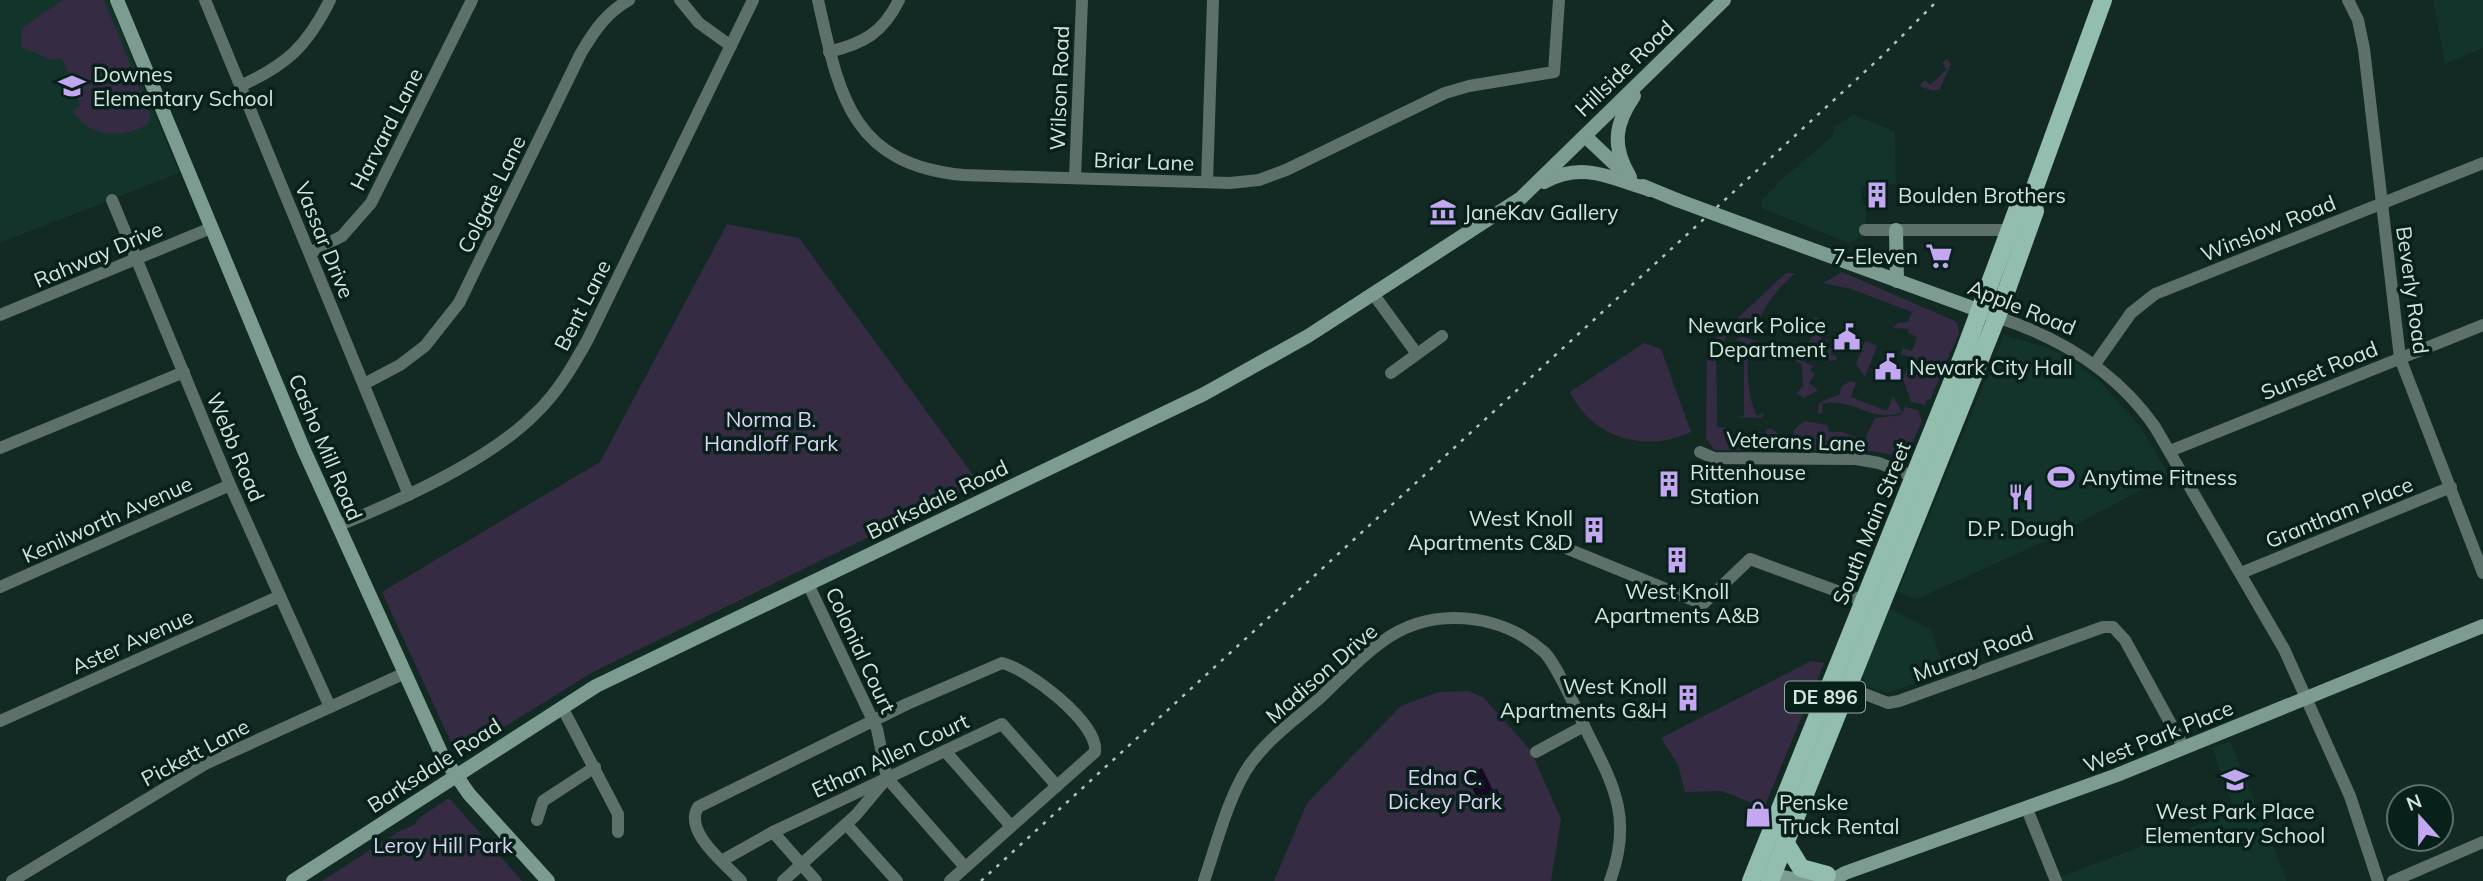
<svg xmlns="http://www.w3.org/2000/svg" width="2483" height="881" font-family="Mulish,sans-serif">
<rect width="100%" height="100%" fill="#122a23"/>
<g fill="#12342b">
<polygon points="0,0 108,0 179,173 0,243"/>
<polygon points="2433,0 2483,0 2483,48 2445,64"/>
<polygon points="1853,115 1895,131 1896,184 1861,187 1861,203 1866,204 1865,234 1849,243 1762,208 1761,201 1781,180 1832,137 1835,127"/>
<polygon points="2004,335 2048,348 2074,361 2100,382 2140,426 2169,475 2043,542 1917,599 1898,592"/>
<polygon points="1890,609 1931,629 1945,673 1887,693 1866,686 1862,675"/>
<polygon points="2230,741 2287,881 2062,881 2060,877 2235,811 2212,748"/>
</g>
<g fill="#352c43">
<path d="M 63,0 L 104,0 L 150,113 L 148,124 C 124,138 92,139 75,114 L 74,110 L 80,106 L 62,58 L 52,60 L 21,47 L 22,28 Z"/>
<polygon points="1947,59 1951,64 1940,89 1933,91 1919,86 1925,80 1930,85 1947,69 1942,63"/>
<polygon points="727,224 799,238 979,483 593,672 461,754 456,753 382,592 600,462"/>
<polygon points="1842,272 1957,322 1959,333 1930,400 1927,399 1925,405 1911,402 1903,379 1911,358 1901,354 1903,348 1912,351 1917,337 1908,333 1909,329 1893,328 1898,323 1908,322 1912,312 1851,289 1823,283"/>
<path d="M 1786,273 L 1795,273 C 1779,287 1767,302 1758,321 L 1766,325 L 1762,331 L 1754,329 L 1756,322 L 1744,317 L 1741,324 L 1727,333 L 1725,341 L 1716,342 L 1717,427 L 1727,428 L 1728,438 L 1766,438 L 1766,430 L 1770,428 L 1778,433 L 1777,447 L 1774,450 L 1715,450 L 1706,439 L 1707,358 L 1715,339 Z"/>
<polygon points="1815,317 1821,319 1817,330 1823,332 1821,338 1828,340 1826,346 1832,349 1831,354 1837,357 1836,360 1830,361 1827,355 1817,352 1819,346 1813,343 1809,350 1798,347 1800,343 1807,345 1818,324 1813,319"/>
<path d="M 1740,336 L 1759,342 L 1749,343 C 1747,369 1746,392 1757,416 L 1764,413 L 1762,418 L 1735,417 L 1744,416 L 1744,342 L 1736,340 Z"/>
<polygon points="1865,341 1877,346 1865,377 1856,364"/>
<path d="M 1644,343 L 1661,349 L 1691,432 C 1645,453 1593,439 1570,392 Z"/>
<polygon points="1798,359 1819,369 1813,366 1810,370 1815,374 1809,383 1818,390 1804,398 1797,393 1803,386 1802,364 1795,361"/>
<path d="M 1850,381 L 1856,383 L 1851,397 L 1887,411 L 1893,396 L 1902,412 C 1870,424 1856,397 1822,404 L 1823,413 L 1818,414 L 1819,403 L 1840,394 L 1841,387 Z"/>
<polygon points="1905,407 1918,410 1922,421 1908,452 1901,457 1873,451 1797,450 1793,442 1794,430 1804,421 1827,425 1829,432 1843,432 1864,441 1875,418 1901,415"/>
<polygon points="1811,661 1824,663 1764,808 1722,791 1685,792 1678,765 1661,738"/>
<polygon points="1469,691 1484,698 1531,751 1561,819 1551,881 1274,881 1307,803 1401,706 1438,692"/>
<polygon points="449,798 522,881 322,881 398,832 414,825 419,818"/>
</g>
<polygon fill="#150824" points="1482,768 1493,790 1497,789 1504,803 1484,813 1466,775"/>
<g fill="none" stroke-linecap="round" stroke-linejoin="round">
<g stroke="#5d706a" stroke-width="12">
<polyline points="205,0 409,495"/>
<polyline points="680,0 699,23 731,46"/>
<path d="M 818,0 C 839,94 850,164 963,175 L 1230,183 L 1259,180 L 1286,170 L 1445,93 L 1469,86 L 1554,72 L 1559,0"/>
<polyline points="2348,0 2358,20 2364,49 2400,358 2483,573"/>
<path d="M 829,52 C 864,43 883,33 899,0"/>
<path d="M 240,86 C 287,65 307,46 330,0"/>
<polyline points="1075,178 1082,0"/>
<polyline points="1207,182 1213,0"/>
<polyline points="112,200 230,485 330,707"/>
<polyline points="1865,230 2010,230"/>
<polyline points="310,253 342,236 371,203 472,0"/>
<polyline points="1374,295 1417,354"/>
<polyline points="0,315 211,228"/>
<path d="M 1997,317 C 2061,338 2116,371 2155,427 L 2284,649 L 2350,796 L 2378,881"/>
<polyline points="2095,364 2131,313 2155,294 2483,163"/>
<polyline points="1391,373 1442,336"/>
<path d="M 364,384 L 400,365 L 425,346 L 459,303 L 581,53 C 594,31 607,12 629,0"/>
<polyline points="0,448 184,372"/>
<polyline points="2170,451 2483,325"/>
<polyline points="1700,452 1714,458 1856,459 1879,463 1920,479"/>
<path d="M 337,526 C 399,501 489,461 536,413 C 558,392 573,366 588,339 L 753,0"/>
<polyline points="1568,549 1703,604 1750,559 1864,601"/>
<polyline points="2241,573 2451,487"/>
<polyline points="0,587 230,485"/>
<polyline points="1847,687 1888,703 1899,701 2103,627 2113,627 2125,640 2184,748"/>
<polyline points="562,707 618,814 618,832"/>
<polyline points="0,721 280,596"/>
<polyline points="945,751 1011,826"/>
<polyline points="1536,752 1584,726"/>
<polyline points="887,778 965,867"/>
<polyline points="2027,809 2056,881"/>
<polyline points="537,820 543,801 595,767"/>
<polyline points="847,825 897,881"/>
<polyline points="773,832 816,881"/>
<polyline points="723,860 773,832 1002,724 1057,786"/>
<polyline points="12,881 205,764 405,673"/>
<path d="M 741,881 C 726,864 683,832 698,807 L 907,704 L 1002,663 C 1028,669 1099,723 1095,752 L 950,881"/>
<polyline points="783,881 856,815 887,778 877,729 808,584"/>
<path d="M 1204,881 C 1216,846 1229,793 1251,763 C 1269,738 1297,718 1320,698 C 1340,679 1360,657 1383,641 C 1431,606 1500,612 1544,652 C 1557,664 1580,718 1589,736 C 1616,789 1632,822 1610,881"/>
<polyline points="2393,881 2483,842"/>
</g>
<g stroke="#7c9b91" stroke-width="14">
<polyline points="117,0 303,448 442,755 469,794 548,881"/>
<polyline points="1585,136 1623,172"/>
<path d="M 1630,177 C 1612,147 1614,125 1634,96"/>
<path d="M 1544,182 C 1583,161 1611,178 1650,190"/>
<polyline points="1643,186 1677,200"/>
<polyline points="1742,224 1989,314"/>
<polyline points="1896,230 1897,281"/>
<polyline points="1763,873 1793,879 1826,875"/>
<polyline points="293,881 596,686 1204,394 1308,336 1521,198 1724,0"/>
<polyline points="1831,881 1845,873 2117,775 2483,626"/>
</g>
<g stroke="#93bdaf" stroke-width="18">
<polyline points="1785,842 1801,868 1827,875"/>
<polyline points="1751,881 1965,350 2019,205 2031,198"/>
<polyline points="1770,881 1997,317 2035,211 2031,198 2103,0"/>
</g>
<polyline stroke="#b1c1bc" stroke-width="2.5" stroke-dasharray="3.5 7" stroke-linecap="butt" points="981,881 1882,56 1938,0"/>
<polyline stroke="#7c9b91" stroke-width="14" points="1677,200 1742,224"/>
</g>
<defs>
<g id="school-bare" transform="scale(2.1)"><path d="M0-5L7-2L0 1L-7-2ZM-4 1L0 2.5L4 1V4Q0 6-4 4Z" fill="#c4a7f1" stroke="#08201a" stroke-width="2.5" paint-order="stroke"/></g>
<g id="building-bare" transform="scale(2.1)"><path d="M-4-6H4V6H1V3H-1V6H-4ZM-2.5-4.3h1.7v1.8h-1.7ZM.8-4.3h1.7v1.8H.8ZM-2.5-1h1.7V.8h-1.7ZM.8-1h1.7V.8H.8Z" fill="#c4a7f1" stroke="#08201a" stroke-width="2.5" paint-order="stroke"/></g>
<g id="museum-bare" transform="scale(2.1)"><path d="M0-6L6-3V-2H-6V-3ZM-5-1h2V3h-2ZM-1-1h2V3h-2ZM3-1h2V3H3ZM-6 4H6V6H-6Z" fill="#c4a7f1" stroke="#08201a" stroke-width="2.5" paint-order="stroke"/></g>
<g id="supermarket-bare" transform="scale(2.1)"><path d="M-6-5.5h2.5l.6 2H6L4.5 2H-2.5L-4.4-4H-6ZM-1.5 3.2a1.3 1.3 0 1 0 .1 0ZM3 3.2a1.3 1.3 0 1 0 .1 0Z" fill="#c4a7f1" stroke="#08201a" stroke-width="2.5" paint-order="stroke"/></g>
<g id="civic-bare" transform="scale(2.1)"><path d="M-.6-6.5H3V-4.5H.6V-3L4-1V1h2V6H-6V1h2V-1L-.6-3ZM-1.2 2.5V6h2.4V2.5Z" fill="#c4a7f1" stroke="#08201a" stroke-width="2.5" paint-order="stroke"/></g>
<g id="stadium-bare" transform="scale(2.1)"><path d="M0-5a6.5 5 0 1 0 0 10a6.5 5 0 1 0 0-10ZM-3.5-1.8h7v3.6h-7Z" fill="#c4a7f1" stroke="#08201a" stroke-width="2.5" paint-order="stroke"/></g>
<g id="restaurant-bare" transform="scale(2.1)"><path d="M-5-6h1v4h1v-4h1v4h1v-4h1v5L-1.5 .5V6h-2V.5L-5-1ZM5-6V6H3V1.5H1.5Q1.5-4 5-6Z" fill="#c4a7f1" stroke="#08201a" stroke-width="2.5" paint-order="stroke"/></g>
<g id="shop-bare" transform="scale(2.1)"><path d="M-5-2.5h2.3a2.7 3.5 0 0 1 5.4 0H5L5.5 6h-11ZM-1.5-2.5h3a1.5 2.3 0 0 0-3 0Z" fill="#c4a7f1" stroke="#08201a" stroke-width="2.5" paint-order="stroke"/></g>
</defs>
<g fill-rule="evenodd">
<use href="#school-bare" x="72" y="86"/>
<use href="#building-bare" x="1877" y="195"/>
<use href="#museum-bare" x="1443" y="212"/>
<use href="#supermarket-bare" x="1939" y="256"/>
<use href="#civic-bare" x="1847" y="337"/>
<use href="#civic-bare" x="1888" y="367"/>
<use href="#stadium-bare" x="2061" y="477"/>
<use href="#building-bare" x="1669" y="484"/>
<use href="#restaurant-bare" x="2021" y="497"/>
<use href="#building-bare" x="1594" y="530"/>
<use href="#building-bare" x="1677" y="560"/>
<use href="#building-bare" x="1688" y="698"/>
<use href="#school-bare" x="2235" y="780"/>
<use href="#shop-bare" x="1758" y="814"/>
</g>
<g text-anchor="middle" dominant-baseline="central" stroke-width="7" stroke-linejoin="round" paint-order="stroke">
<rect fill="#08201a" stroke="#98a9a4" stroke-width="2" x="1785" y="681.5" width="80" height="31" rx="5"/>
<g font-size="19" font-weight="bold" fill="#d6e4df">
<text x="1825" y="697">DE 896</text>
</g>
<g font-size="21" fill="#d6e4df" stroke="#08201a">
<text transform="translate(1624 68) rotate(-44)">Hillside Road</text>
<text transform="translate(1059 88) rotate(-88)">Wilson Road</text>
<text transform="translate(386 129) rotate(-63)">Harvard Lane</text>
<text transform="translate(1144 161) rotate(2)">Briar Lane</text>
<text transform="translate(491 194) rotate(-64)">Colgate Lane</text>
<text transform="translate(2268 228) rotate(-22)">Winslow Road</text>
<text transform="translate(325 240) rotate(68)">Vassar Drive</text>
<text transform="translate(98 254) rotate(-23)">Rahway Drive</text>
<text transform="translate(2413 290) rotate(82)">Beverly Road</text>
<text transform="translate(582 305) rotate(-63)">Bent Lane</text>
<text transform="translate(2022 307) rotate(22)">Apple Road</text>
<text transform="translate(2319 370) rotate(-22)">Sunset Road</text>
<text transform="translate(1796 441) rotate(2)">Veterans Lane</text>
<text transform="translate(236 447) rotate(67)">Webb Road</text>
<text transform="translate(326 447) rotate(67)">Casho Mill Road</text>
<text transform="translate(937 499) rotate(-26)">Barksdale Road</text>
<text transform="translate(2339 512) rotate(-22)">Grantham Place</text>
<text transform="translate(107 519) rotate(-24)">Kenilworth Avenue</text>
<text transform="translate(1871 523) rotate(-68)">South Main Street</text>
<text transform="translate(132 641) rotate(-24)">Aster Avenue</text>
<text transform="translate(861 650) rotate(65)">Colonial Court</text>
<text transform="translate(1973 653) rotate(-20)">Murray Road</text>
<text transform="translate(1321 673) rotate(-41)">Madison Drive</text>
<text transform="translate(2158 736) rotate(-22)">West Park Place</text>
<text transform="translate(195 752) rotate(-28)">Pickett Lane</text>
<text transform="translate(890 755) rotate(-25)">Ethan Allen Court</text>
<text transform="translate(434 765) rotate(-33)">Barksdale Road</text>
</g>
<g font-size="21" fill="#d6e4df" stroke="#08201a" text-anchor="start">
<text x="93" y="74">Downes<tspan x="93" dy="24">Elementary School</tspan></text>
<text x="1898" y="195">Boulden Brothers</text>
<text x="1464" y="212">JaneKav Gallery</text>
<text x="1918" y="256" text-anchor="end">7-Eleven</text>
<text x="1826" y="325" text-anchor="end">Newark Police<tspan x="1826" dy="24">Department</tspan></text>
<text x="1909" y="367">Newark City Hall</text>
<text x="1690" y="472">Rittenhouse<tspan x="1690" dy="24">Station</tspan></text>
<text x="2082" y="477">Anytime Fitness</text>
<text x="1573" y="518" text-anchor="end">West Knoll<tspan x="1573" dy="24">Apartments C&amp;D</tspan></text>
<text x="2021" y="528" text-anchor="middle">D.P. Dough</text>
<text x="1677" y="591" text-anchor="middle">West Knoll<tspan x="1677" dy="24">Apartments A&amp;B</tspan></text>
<text x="1667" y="686" text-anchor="end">West Knoll<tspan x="1667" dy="24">Apartments G&amp;H</tspan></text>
<text x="1779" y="802">Penske<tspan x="1779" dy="24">Truck Rental</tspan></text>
<text x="2235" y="811" text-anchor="middle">West Park Place<tspan x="2235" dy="24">Elementary School</tspan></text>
</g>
<g font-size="21" fill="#dfd2f7" stroke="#08201a">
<text x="771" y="419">Norma B.<tspan x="771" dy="24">Handloff Park</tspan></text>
<text x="1445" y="777">Edna C.<tspan x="1445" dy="24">Dickey Park</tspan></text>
<text x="443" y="845">Leroy Hill Park</text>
</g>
</g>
<g transform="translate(2420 818) rotate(339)"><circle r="33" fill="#08201a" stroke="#5a6e69" stroke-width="2"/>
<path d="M0-5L12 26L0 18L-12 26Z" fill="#c4a7f1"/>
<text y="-10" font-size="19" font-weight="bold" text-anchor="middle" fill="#d6e4df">N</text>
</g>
</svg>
